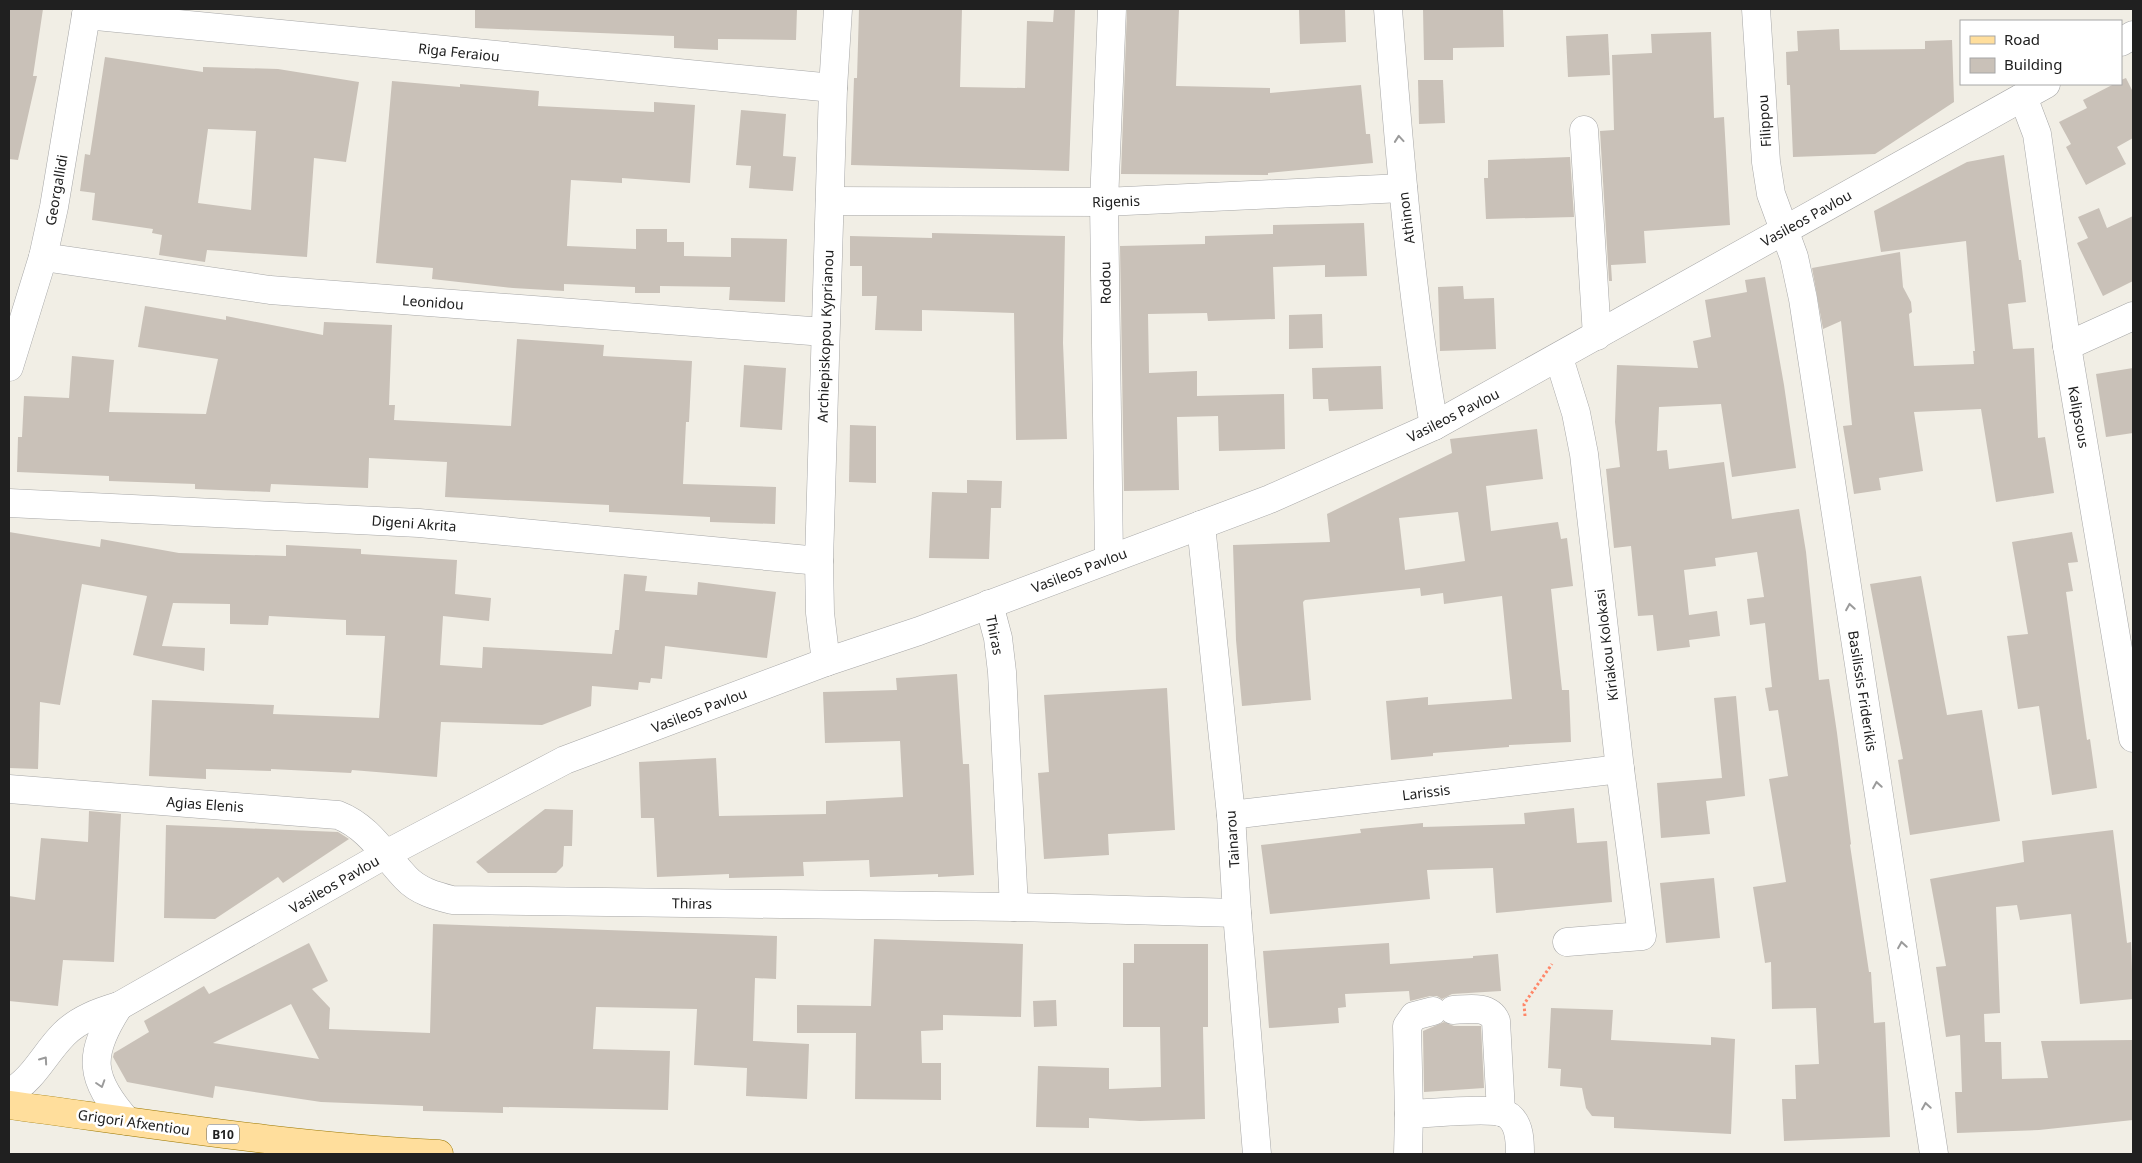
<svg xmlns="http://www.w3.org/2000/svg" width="2142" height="1163" font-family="'Noto Sans',sans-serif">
<rect width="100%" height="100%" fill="#f1eee5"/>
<g fill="#c9c1b8" fill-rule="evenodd">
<polygon points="9,9 43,9 33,76 37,76 18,160 9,159"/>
<polygon points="475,9 797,9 796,40 718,39 718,50 674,48 674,36 475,28"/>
<polygon points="859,9 962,9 960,87 1025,88 1027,21 1053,22 1054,9 1075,9 1069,171 851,165 854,78 857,78"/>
<polygon points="1127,9 1179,9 1176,86 1270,88 1270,93 1361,85 1366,134 1370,134 1373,163 1268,173 1268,175 1121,174"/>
<polygon points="1299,9 1345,9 1346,42 1300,44"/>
<polygon points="1423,9 1503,9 1504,47 1453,48 1453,60 1424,60"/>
<polygon points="1839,29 1840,50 1925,49 1925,41 1952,40 1954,102 1875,154 1793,157 1790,85 1787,85 1786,52 1798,51 1797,31"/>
<polygon points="1711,32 1714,118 1724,117 1730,225 1644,231 1646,263 1611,265 1612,281 1609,281 1600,131 1614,130 1612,55 1652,53 1651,34"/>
<polygon points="1608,34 1610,75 1568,77 1566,36"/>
<path d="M 105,57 L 203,72 L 203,67 L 278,69 L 359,82 L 346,162 L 314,158 L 307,257 L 207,250 L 205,262 L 159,255 L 162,235 L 152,233 L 153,229 L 92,220 L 95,193 L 80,191 L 85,154 L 90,155 ZM 208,129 L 256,131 L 251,210 L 198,203 Z"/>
<polygon points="2126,78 2133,92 2133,138 2117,147 2126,164 2086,185 2066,147 2071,144 2059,122 2087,108 2083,100 2114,84 2121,84 2121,80"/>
<polygon points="1418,80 1443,80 1445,123 1419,124"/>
<polygon points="392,81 460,87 460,84 539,91 538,106 654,112 654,102 695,105 690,183 622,178 622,183 571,180 567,246 636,249 636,229 667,229 667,242 684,242 684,256 731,257 731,238 787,239 785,302 729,300 730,287 660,286 660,293 635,293 635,287 564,284 564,291 513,288 432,279 433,268 376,263"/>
<polygon points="741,110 786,114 783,156 796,157 793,191 749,188 751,166 736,165"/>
<polygon points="2004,155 2019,260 2021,260 2026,302 2008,304 2013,349 2034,348 2038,438 2045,437 2054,493 1996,502 1981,409 1914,412 1923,471 1879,478 1881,490 1854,494 1843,426 1852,425 1841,321 1823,329 1812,268 1900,252 1903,287 1911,302 1912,312 1909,314 1914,366 1974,364 1973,351 1975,351 1966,241 1881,252 1874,211 1967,162"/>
<polygon points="1570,157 1574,217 1486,219 1484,178 1488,178 1488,160"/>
<polygon points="2099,208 2107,228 2133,216 2133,281 2103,296 2077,243 2088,238 2078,217"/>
<polygon points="1364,223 1367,276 1325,277 1325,265 1273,267 1275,319 1208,321 1207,313 1148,314 1149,373 1197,371 1197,396 1284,394 1285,449 1219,451 1218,416 1177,417 1179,490 1124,491 1120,246 1205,244 1205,236 1273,234 1273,225"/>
<polygon points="932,233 1065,236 1063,343 1067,439 1016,440 1014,313 922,310 922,331 875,330 877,296 862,296 862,266 850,266 850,236 932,238"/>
<polygon points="1765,277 1784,385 1796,468 1732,477 1721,404 1659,407 1657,451 1667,450 1669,469 1724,462 1732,519 1799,509 1806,552 1819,680 1829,679 1837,733 1851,844 1850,845 1869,972 1871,972 1874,1023 1885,1022 1890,1137 1784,1141 1782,1099 1796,1099 1795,1065 1819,1064 1816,1008 1772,1009 1771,962 1765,963 1753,887 1786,882 1769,779 1788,776 1778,710 1769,711 1765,688 1772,687 1765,623 1750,625 1747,599 1764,597 1757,552 1715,558 1716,566 1684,570 1689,615 1717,611 1720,636 1689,640 1690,647 1657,651 1653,615 1638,616 1631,546 1614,548 1606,469 1620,467 1615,422 1617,365 1698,368 1693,341 1711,337 1705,300 1747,292 1745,280"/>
<polygon points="1463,286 1464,299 1494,298 1496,349 1440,351 1438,287"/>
<polygon points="145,306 226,320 226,316 323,335 324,322 392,325 389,405 395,405 394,420 511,426 517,339 604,345 603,356 692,361 689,422 686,422 683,484 776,487 775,524 710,522 710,517 609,512 609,505 445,497 447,462 369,458 368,488 271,484 270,492 195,489 195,484 109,481 109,476 17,472 18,437 22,437 24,396 69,398 72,356 114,360 109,412 206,414 218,359 138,347"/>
<polygon points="1322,314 1323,348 1289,349 1289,315"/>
<polygon points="744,365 786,368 782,430 740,427"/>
<polygon points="1381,366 1383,409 1329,411 1328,399 1313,399 1312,368"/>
<polygon points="2133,368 2133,433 2106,437 2096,374"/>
<polygon points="850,425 876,426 876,483 849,482"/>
<path d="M 1537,429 L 1543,479 L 1486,486 L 1491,531 L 1558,522 L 1561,539 L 1567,538 L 1573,586 L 1551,589 L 1562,690 L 1569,690 L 1571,742 L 1509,745 L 1509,747 L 1433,753 L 1433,756 L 1391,760 L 1386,701 L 1428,697 L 1428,705 L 1512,699 L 1502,596 L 1444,604 L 1443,593 L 1421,596 L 1420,588 L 1305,600 L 1303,602 L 1311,700 L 1242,706 L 1236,640 L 1233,545 L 1330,542 L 1327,514 L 1452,453 L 1450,439 ZM 1458,512 L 1465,561 L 1405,570 L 1399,518 Z"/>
<polygon points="967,480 1002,481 1001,508 991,508 989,559 929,558 932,492 967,493"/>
<polygon points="9,532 100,547 101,539 179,553 286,556 286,545 361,549 361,554 457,560 455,594 491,598 489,621 443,616 440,665 482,668 483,647 612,654 615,630 619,630 624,574 647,576 645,591 697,595 698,582 776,592 767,658 665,646 662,679 651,678 650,683 639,682 638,690 592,686 591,706 542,725 441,722 437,777 352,770 351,773 271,769 271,771 206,769 206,779 149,776 152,700 274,705 273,714 379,718 385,636 346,635 346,620 269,616 268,625 230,624 230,604 173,603 162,646 205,648 204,671 133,655 147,596 82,584 60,705 40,702 38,769 9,768"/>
<polygon points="2072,532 2078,562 2068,563 2073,591 2066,592 2087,740 2090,739 2097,788 2052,795 2039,706 2018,709 2007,636 2028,634 2012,542"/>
<polygon points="1921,576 1947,715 1982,710 2000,821 1910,835 1898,760 1903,759 1870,584"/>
<polygon points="957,674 963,764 969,764 974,875 938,877 938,874 870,877 869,860 803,862 804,876 729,878 729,874 657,877 654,818 641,818 639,762 716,758 719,816 826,814 826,801 903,797 900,741 825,743 823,692 897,690 896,678"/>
<polygon points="1167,688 1175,830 1108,834 1109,855 1044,859 1038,773 1049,772 1044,695"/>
<polygon points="1736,696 1745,796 1706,801 1710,834 1661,838 1657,783 1722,778 1714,698"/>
<polygon points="1574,808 1577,843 1607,841 1612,902 1496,913 1493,868 1427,870 1430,899 1270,914 1261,845 1361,833 1360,829 1423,823 1423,827 1525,824 1524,813"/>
<polygon points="545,809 573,810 572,846 564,846 563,866 556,873 488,873 476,862"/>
<polygon points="89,811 121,814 114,962 63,960 58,1006 9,1001 9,896 35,900 41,838 88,842"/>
<polygon points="166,825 338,832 349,839 283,883 278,877 215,919 164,918"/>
<polygon points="2113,830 2127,943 2131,942 2133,999 2080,1004 2071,914 2020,920 2017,905 1996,907 2000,1013 1984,1014 1985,1042 2001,1042 2002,1079 2048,1078 2041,1041 2133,1040 2133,1120 2039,1130 1957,1133 1955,1092 1962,1092 1960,1035 1946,1037 1936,967 1946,966 1930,879 2024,862 2022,841"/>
<polygon points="1714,878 1720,938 1666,943 1660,883"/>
<path d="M 433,924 L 777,936 L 776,979 L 755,978 L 753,1041 L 809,1044 L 807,1099 L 746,1096 L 747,1068 L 694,1065 L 697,1009 L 596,1007 L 593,1049 L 670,1051 L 668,1110 L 503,1107 L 503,1113 L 423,1111 L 423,1106 L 321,1102 L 215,1086 L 213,1098 L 127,1082 L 113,1057 L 114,1053 L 149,1032 L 144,1021 L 204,986 L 209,994 L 309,943 L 328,981 L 312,989 L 330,1008 L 329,1029 L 430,1033 ZM 291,1004 L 319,1059 L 213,1043 Z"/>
<polygon points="874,939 1023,944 1021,1017 943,1015 943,1030 921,1031 922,1063 941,1063 941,1100 855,1099 856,1033 797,1033 797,1005 871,1006"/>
<polygon points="1389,943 1390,964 1473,958 1473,956 1498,954 1501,991 1452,994 1442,999 1437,996 1430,996 1410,1001 1409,991 1345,994 1346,1007 1338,1008 1339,1023 1269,1028 1263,951"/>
<polygon points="1134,944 1208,944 1208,1027 1203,1027 1205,1119 1140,1121 1089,1118 1089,1128 1036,1127 1038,1066 1109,1068 1109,1089 1161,1087 1160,1027 1123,1027 1123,963 1134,963"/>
<polygon points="1056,1000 1057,1026 1034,1027 1033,1001"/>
<polygon points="1551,1008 1613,1010 1611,1040 1711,1045 1711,1037 1735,1039 1731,1134 1614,1128 1614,1117 1592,1116 1586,1108 1582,1088 1560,1086 1561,1069 1548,1068"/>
<polygon points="1444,1022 1454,1026 1481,1026 1484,1088 1424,1092 1423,1031"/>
</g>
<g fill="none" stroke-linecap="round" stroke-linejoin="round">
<g stroke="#a7a7a7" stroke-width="29">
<g id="minor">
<path d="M 1388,9 C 1399,148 1410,288 1434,426"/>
<polyline points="1756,9 1766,162 1771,194 1794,257 1803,299 1934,1154"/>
<polyline points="86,15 833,88"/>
<polyline points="2121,42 2133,35"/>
<polyline points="2023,97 2037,134 2067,346 2133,738"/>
<polyline points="1584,130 1597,336"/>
<polyline points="830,201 1104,202 1403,188"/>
<polyline points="43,257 270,290 824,332"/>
<polyline points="2067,346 2133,316"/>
<polyline points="1559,358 1576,413 1584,454 1620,769 1642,936 1567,942"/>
<polyline points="9,367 43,257 54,207 87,9"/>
<polyline points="9,503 419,523 819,561"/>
<polyline points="1201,525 1231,815 1237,913 1257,1154"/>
<polyline points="1109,558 1104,202 1112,9"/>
<polyline points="989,604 998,638 1002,672 1014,907"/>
<polyline points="826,662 820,613 819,561 833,88 838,9"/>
<path d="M 9,789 L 338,815 C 369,827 384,855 406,878 C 418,891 436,896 452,900 L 1014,907 L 1237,913"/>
<polyline points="1231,815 1620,769"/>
<path d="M 119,1006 C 87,1055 89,1078 127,1121"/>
<path d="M 1453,1010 C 1468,1009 1489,1005 1496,1021 L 1501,1112"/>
<path d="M 9,1093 C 34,1079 44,1054 64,1034 C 79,1019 99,1012 119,1006 L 386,854 L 565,760 L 826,662 L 919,631 L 1270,499 L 1434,426 L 2046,84"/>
<polyline points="1409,1114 1407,1026 1414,1016 1433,1011"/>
<path d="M 1408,1154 L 1409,1114 C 1429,1114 1498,1105 1510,1117 C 1520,1126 1520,1142 1520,1154"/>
</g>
</g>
<g stroke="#9b7700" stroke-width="29">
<path id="major" d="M 9,1105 C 152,1124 295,1147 439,1154"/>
</g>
<polyline stroke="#ff8668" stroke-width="3" stroke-dasharray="2.5 2.5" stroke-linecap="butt" points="1525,1016 1524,1004 1552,964"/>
<use href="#minor" stroke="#fff" stroke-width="28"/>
<use href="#major" stroke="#ffde9c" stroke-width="28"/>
</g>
<defs><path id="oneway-chevron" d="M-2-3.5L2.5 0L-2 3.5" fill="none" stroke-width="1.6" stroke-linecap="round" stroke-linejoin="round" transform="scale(1.25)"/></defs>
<g stroke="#9b9b9b">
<use href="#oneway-chevron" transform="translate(1399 139) rotate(-95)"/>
<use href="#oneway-chevron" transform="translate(1850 607) rotate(-99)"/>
<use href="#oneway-chevron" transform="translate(1877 785) rotate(-99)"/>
<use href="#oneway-chevron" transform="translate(1902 945) rotate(-99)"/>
<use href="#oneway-chevron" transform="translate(44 1060) rotate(-55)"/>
<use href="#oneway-chevron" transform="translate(101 1084) rotate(72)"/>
<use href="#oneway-chevron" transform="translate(1926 1106) rotate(-99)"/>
</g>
<g text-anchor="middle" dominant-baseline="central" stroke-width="5" stroke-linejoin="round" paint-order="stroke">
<rect fill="#fff" stroke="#636363" stroke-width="1" x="207" y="1124.5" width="32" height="19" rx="4"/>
<g font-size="12" font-weight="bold" fill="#202020">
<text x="223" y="1134">B10</text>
</g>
<g font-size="14" fill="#202020" stroke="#fff">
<text transform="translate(459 52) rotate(6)">Riga Feraiou</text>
<text transform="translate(1764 121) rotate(-94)">Filippou</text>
<text transform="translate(56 190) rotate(-80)">Georgallidi</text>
<text transform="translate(1116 201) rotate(-2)">Rigenis</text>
<text transform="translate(1406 218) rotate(-97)">Athinon</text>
<text transform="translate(1806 218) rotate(-29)">Vasileos Pavlou</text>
<text transform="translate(1105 283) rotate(-91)">Rodou</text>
<text transform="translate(433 302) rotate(4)">Leonidou</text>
<text transform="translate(825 336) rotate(-88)">Archiepiskopou Kyprianou</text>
<text transform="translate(1453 415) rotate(-27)">Vasileos Pavlou</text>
<text transform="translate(2079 417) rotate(80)">Kalipsous</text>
<text transform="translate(414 523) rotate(4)">Digeni Akrita</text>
<text transform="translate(1079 570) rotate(-21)">Vasileos Pavlou</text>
<text transform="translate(995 635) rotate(79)">Thiras</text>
<text transform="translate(1606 645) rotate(-97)">Kiriakou Kolokasi</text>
<text transform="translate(1863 691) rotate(81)">Basilissis Friderikis</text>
<text transform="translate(699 710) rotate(-21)">Vasileos Pavlou</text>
<text transform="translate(1426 792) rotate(-7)">Larissis</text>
<text transform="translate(205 804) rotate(4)">Agias Elenis</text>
<text transform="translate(1232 839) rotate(-94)">Tainarou</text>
<text transform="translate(334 884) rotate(-30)">Vasileos Pavlou</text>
<text transform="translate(692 903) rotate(1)">Thiras</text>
<text transform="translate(134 1122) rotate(8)">Grigori Afxentiou</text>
</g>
</g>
<rect width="2142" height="1163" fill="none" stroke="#202020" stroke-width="20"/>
<rect x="1960" y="20" width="162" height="65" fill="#ffffff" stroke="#a6a6a6"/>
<rect x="1970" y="36" width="25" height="8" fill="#ffde9c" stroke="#a6a6a6"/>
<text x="2004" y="45" font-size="15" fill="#202020">Road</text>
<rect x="1970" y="58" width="25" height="15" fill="#c9c1b8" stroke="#a6a6a6"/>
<text x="2004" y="70" font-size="15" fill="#202020">Building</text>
</svg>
